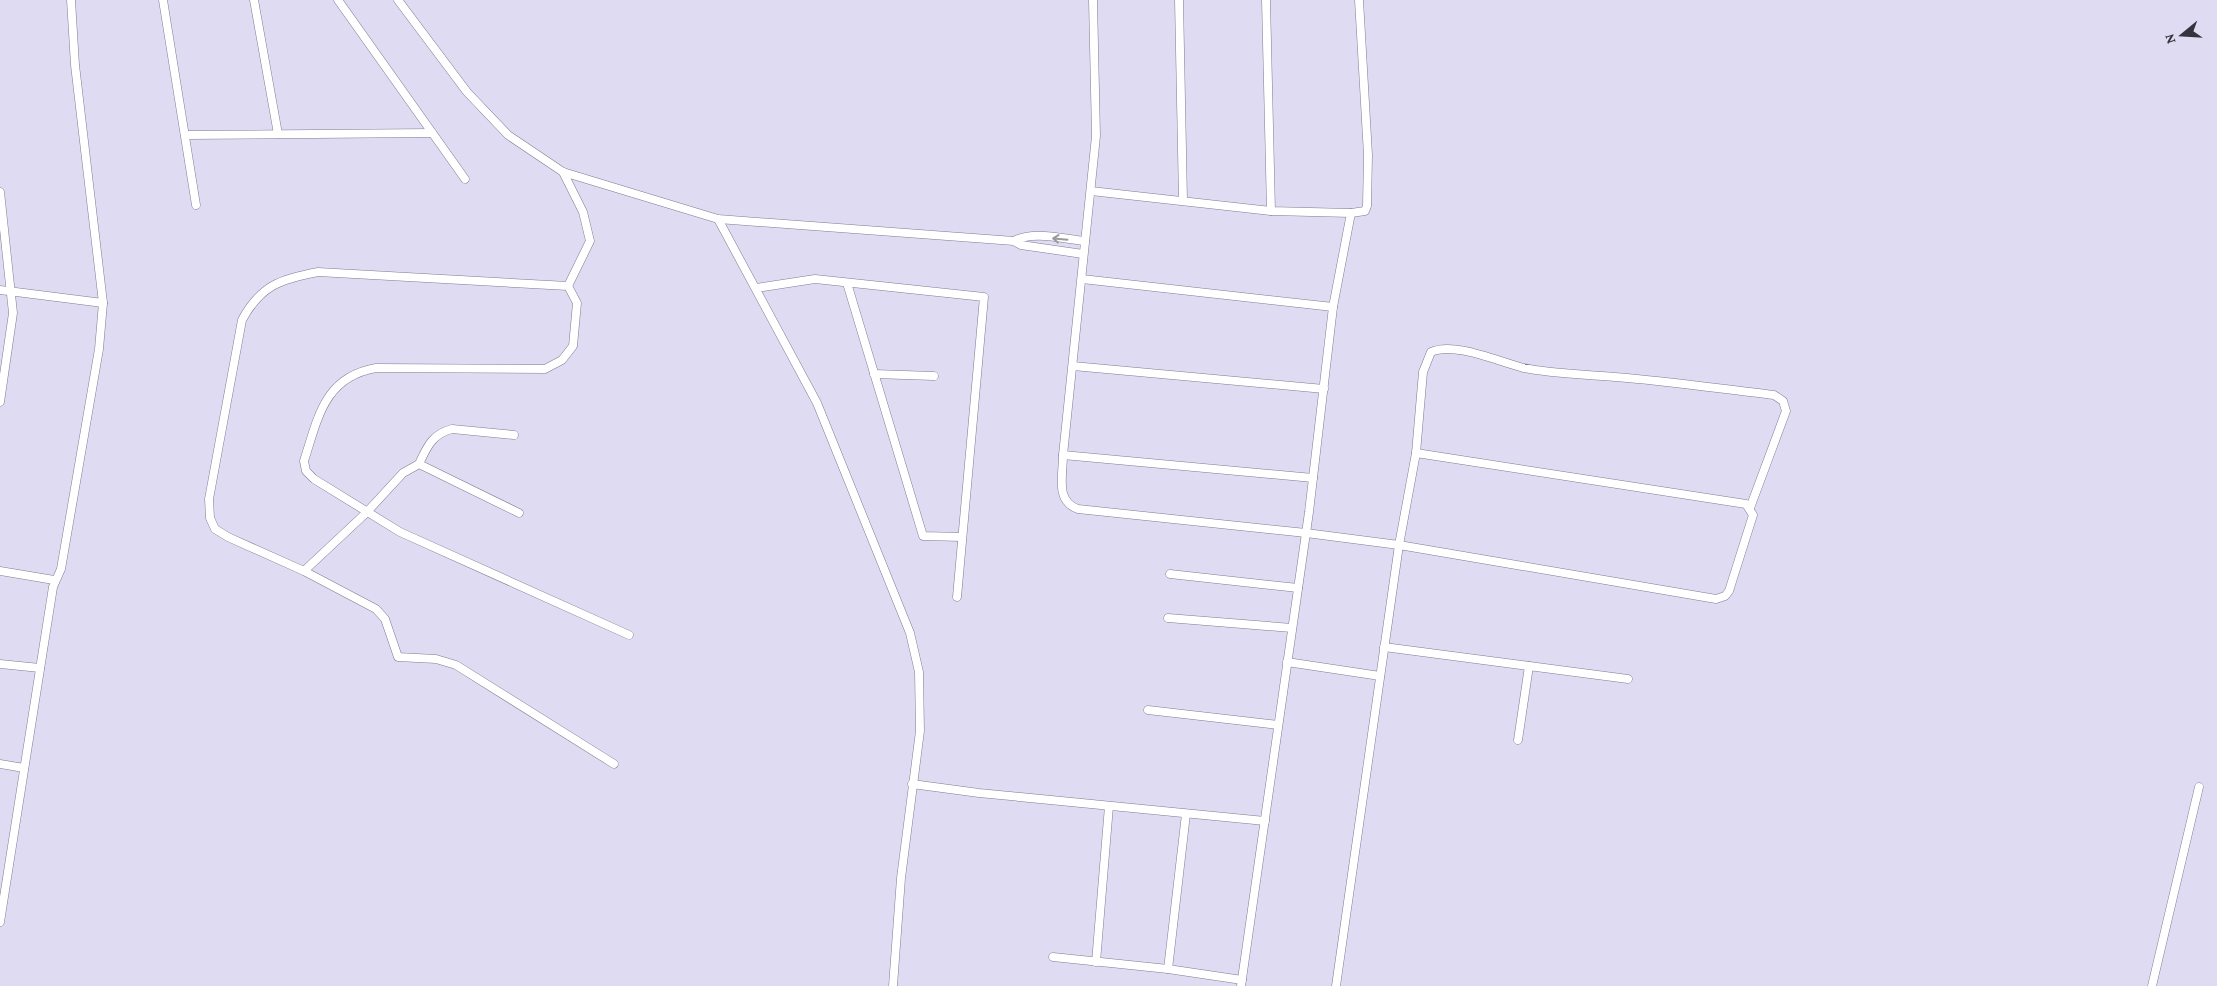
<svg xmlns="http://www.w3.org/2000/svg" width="2217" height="986" font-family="'Crimson Pro',serif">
<rect width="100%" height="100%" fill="#dedbf2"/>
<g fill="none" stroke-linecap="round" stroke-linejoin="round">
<g stroke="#7f7c91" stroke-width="9">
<g id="minor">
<polyline points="163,0 196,205"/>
<polyline points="254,0 278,134"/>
<polyline points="338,0 465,179"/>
<polyline points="398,0 467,92 508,135 563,172 718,219 1014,241 1021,245 1083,254"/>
<path d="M 1093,0 L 1096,136 L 1063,455 C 1063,476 1055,501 1078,509 L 1306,533 L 1399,545 L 1716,599 L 1725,596 L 1729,591 L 1753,515 L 1746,504 L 1416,453 L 1399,545 L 1336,986"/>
<polyline points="1179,0 1183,200"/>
<polyline points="1266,0 1271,211"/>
<polyline points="185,135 432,133"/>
<path d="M 563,172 L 583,212 L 590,241 L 568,286 L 318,272 C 281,279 261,285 242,320 L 209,499 L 210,518 L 215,529 L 228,537 L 304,571 L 376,609 L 385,619 L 398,657 L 436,659 L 456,665 L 614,764"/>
<polyline points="1091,191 1271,211 1351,213 1333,307 1309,512 1241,986"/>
<polyline points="0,192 13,313 0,402"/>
<polyline points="1351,213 1365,211 1367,206 1368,155 1359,0"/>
<polyline points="718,219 817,403 910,633 919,672 920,731 901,878 893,986"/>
<path d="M 1014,241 C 1033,230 1063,239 1085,241"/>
<polyline points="1082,279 1333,307"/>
<polyline points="847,283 923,536 962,537"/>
<path d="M 568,286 L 577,303 L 573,346 L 562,360 L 545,369 L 376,368 C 324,377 318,418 304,461 L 306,471 L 314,479 L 400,532 L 629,635"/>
<polyline points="756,288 815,279 984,297 957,597"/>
<polyline points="0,290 103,303"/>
<polyline points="1073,366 1324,389"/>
<polyline points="874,374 934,376"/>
<path d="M 1416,453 L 1423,372 L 1431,352 C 1454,341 1499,362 1524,368 C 1553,374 1584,374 1615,377 C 1668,381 1721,389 1774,395 L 1783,401 L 1786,411 L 1750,508"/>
<polyline points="1063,455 1313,478"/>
<path d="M 419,464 C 427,447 432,434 452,429 L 514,435"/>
<polyline points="0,571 54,580"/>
<polyline points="304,571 366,513 403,473 419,464 519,513"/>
<polyline points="1170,574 1298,588"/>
<polyline points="1168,618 1292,628"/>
<polyline points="1384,647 1628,679"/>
<polyline points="1287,662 1380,676"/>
<polyline points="0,664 40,668"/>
<polyline points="1148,710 1278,725"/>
<polyline points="1518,740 1529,666"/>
<polyline points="0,764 24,768"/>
<polyline points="912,784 979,793 1265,821"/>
<polyline points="0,922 53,587 61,569 99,349 103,303 75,65 71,0"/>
<polyline points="1053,957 1168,969 1242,980"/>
<polyline points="1096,962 1109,806"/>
<polyline points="1168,969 1186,814"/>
<polyline points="2152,986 2199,787"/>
</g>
</g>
<use href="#minor" stroke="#fff" stroke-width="8"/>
</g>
<defs><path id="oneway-shaft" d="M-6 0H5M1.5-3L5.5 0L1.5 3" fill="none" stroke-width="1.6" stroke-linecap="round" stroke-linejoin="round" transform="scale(1.25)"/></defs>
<use stroke="#9a9a9e" href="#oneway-shaft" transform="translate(1060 239) rotate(-175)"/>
<g transform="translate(2182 35) rotate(252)" stroke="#dedbf2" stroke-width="4" paint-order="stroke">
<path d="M0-4L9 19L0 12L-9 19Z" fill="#35343d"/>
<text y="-8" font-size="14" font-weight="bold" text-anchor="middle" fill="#35343d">N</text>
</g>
</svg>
